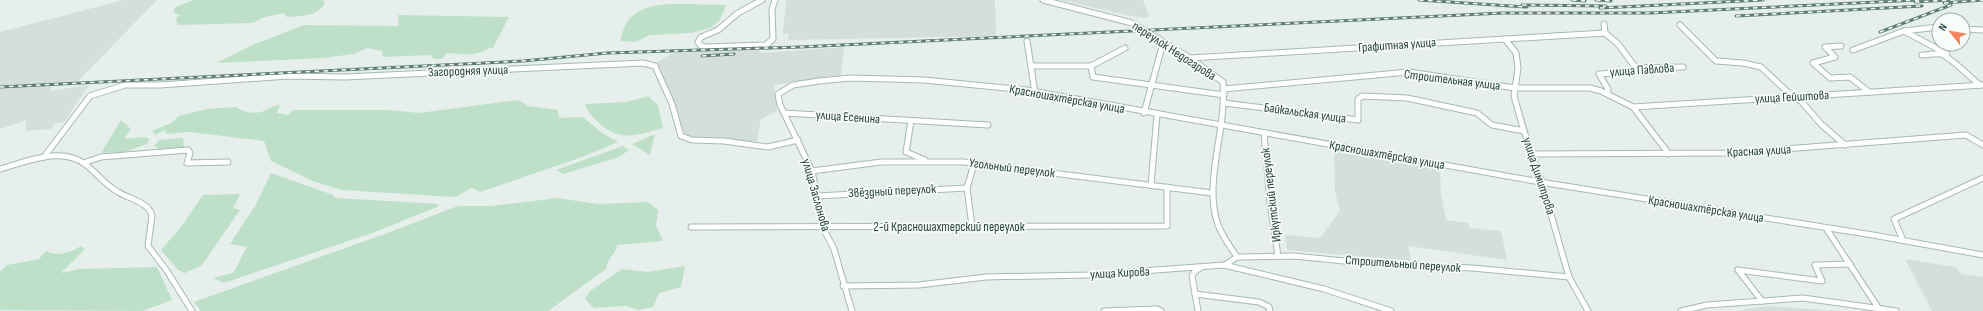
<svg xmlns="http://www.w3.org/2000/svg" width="1983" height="311" font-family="'Sofia Sans Condensed',sans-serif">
<rect width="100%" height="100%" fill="#e6efeb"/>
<g fill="#d4dfda">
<polygon points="124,0 157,0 77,82 55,83 53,84 49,91 89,85 64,122 56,123 51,129 26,131 26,120 0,129 0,32"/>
<polygon points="786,0 995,0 996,36 788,40 789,34 783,34"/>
<polygon points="1060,0 1143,0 1149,16 1145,18 1131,16"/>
<polygon points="844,47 841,77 774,85 777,111 761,119 757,142 694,137 687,135 682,130 675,104 657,63 670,54 700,50 759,49 761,53"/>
<polygon points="1334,149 1440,169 1441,193 1446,220 1468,223 1470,228 1501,231 1507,260 1408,246 1411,261 1287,250 1285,235 1320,238 1340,211 1335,191"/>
<polygon points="1905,259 1956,267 1961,274 1983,277 1983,311 1932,311"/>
<polygon points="1768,306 1834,311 1837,311 1745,311 1744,309"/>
</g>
<g fill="#bfe0c8">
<path d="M 193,0 L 322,0 L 325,2 C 319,17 300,16 287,17 L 284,13 L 265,17 L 252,23 L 178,25 L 176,18 L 180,15 L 174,13 L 174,8 Z"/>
<path d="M 689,4 L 726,5 L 720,20 L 710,28 L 691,33 L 650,35 L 635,42 L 620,41 C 622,36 623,29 626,24 C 639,2 668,4 689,4 Z"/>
<path d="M 398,15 L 509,17 L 493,48 L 489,48 C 476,57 463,54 447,53 L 442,59 L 434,59 L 430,55 L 383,57 L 382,51 L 367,48 L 354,54 L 323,58 L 216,63 L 255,44 L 304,25 L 399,26 Z"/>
<path d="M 648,96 L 658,105 L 663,128 C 639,135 621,142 600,124 C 593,117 588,113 585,104 L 627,102 Z"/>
<path d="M 518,100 L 528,106 L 558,110 L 559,118 L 583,117 L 601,132 L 618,142 L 582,157 L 480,192 L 472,188 L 455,197 L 342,190 L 315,182 L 271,161 L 264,141 L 189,132 L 167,134 L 165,130 L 155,135 L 152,131 L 171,123 L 179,116 L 207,109 L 236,107 C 243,112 253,114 261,112 C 268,110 272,105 280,105 L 277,113 L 288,115 L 294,110 L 390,110 L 419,113 Z"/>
<polygon points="121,120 131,129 124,139 144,137 149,139 147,144 124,152 101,153"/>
<polygon points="655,134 650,155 632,144"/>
<polygon points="183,138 184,147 159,149 154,146 159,140"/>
<polygon points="623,146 629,150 619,157 563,174 556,170"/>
<polygon points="271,173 333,195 335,198 439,204 437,207 375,232 224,283 213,278 233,273 247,247 230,244 255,206"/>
<polygon points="240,194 233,208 240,210 202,265 185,273 178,270 161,250 181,227 203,195"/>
<path d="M 558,198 L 598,204 L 648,202 L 658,210 L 656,225 L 663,241 L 617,245 C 615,257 608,256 606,269 L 548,311 L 201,311 L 194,302 L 390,232 L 458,206 L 491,206 Z"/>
<path d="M 81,246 L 85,249 L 61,273 L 79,269 L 157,267 L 172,300 L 142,311 L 0,310 L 0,272 L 7,265 L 39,259 L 46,251 C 59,257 69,253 81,246 Z"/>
<polygon points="685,266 681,287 659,293 653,307 638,310 625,306 594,308 585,299 590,291 622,269 648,272"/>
</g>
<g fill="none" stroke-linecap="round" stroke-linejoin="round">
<g stroke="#a8b8b2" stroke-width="7">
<g id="minor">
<polyline points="762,0 738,13 718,30 701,37 698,42 701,46 707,47 766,45 773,39 772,9 775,0"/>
<path d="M 1043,0 L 1132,23 L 1190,58 L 1223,82 C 1227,129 1204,179 1217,222 C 1221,235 1230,246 1237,257"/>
<polyline points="1604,24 1605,33 1618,44 1636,68"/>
<polyline points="1680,25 1716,61 1743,63 1761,67 1793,97 1801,101 1821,124 1845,145"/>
<polyline points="1963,29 1983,30"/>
<polyline points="1904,31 1947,54"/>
<polyline points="1505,39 1516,53 1518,68 1514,96 1524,131 1542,183 1569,277 1588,311"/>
<polyline points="1027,41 1035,93"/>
<polyline points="1841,46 1825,47 1835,57 1813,63 1830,78 1850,77 1869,92"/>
<polyline points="1853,50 1904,31 1939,27"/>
<path d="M 1922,55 C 1928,55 1935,53 1941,54 C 1948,55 1972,79 1980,85"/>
<polyline points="1190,58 1605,33"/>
<polyline points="1032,66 1091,66 1125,48"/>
<polyline points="1091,66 1093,77 1224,95"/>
<polyline points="1224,89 1409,72 1515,88 1590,88 1601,91 1633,107 1983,85"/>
<polyline points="1607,93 1608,89 1599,74 1634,72 1636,68 1683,67"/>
<polyline points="1224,103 1358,120 1358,99 1362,96 1407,98 1477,113 1492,125 1524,131"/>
<polyline points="1633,107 1669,154"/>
<polyline points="784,113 988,125"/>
<polyline points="1144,113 1163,43"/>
<polyline points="911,121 906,152 925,160"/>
<polyline points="1264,133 1270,203 1278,256"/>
<polyline points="1532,154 1731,153 1966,135 1983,145"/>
<polyline points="44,157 90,96 125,85 160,85 288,76 345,77 643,63 655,66 672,104 681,136 692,140 724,141 768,147 798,140"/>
<polyline points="83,163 101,157 188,150 190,153 187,163 228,162"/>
<path d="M 0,169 C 26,162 61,146 85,164 C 97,173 105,185 118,192 C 129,199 147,201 152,215 L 148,246 L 167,271 L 192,311"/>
<polyline points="812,171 881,162 964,162 1212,193"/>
<polyline points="1151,185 1157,115"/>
<polyline points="817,196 967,188"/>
<polyline points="972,226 967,188 974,164"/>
<polyline points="691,227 1167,226 1167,187"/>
<polyline points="1826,228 1879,309"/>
<polyline points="1902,238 1894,219 1983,178"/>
<polyline points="1237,257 1294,256 1375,264 1472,268 1569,277"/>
<polyline points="1225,265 1237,257"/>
<polyline points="1738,270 1822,281 1815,265 1850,264"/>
<polyline points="1738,270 1762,301"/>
<polyline points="843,286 919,285 986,277 1087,275 1224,265 1324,289 1391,311"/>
<polyline points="1195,294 1259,302 1269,307 1270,311"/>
<polyline points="852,311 834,249 823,228 812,171 780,105 778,94 793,85 819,81 851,78 924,80 1026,90 1540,182 1873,235 1983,255"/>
<polyline points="1104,311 1157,309 1161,311"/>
<polyline points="1198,311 1192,276 1195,271 1200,268"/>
<polyline points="1681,311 1707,305 1803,298 1896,311"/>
</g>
</g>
<use href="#minor" stroke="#fff" stroke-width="5"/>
<g stroke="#5f7d75" stroke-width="3">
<g id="rail">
<polyline points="1419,0 1527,7"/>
<polyline points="1572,0 1585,1"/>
<polyline points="1596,0 1611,1"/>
<polyline points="1915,2 1949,0"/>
<polyline points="1944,3 1983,0"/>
<polyline points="1522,5 1606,6"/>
<polyline points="1600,8 1763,0"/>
<polyline points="1736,16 1922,6"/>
<polyline points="1880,32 1951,5"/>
<polyline points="702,56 734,54"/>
<polyline points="0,87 523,61 607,53 800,47 1503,13 1650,13 1919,0"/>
</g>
</g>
<use href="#rail" stroke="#f7fbf9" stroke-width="1.5" stroke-dasharray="4.5" stroke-linecap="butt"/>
</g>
<g text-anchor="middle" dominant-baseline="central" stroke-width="3.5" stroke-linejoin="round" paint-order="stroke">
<g font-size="13" fill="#24423a" stroke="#f7fbf9">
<text transform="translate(1397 45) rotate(-4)">Графитная улица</text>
<text transform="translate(1174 51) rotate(33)">переулок Недогарова</text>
<text transform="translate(1642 70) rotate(-4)">улица Павлова</text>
<text transform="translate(468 71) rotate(-2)">Загородняя улица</text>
<text transform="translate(1452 80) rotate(7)">Строительная улица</text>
<text transform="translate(1792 97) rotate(-3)">улица Гейштова</text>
<text transform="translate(1067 99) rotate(10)">Красношахтёрская улица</text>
<text transform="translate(1305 113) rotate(8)">Байкальская улица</text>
<text transform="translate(848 117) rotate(4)">улица Есенина</text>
<text transform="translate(1759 151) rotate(-3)">Красная улица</text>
<text transform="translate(1387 155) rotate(10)">Красношахтёрская улица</text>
<text transform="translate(1012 168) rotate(7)">Угольный переулок</text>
<text transform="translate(1539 176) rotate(72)">улица Димитрова</text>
<text transform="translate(892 191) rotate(-3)">Звёздный переулок</text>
<text transform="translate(816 195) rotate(74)">улица Заслонова</text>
<text transform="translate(1271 195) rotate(-97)">Иркутский переулок</text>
<text transform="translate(1706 209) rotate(9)">Красношахтёрская улица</text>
<text x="949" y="227">2-й Красношахтерский переулок</text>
<text transform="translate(1403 264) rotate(4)">Строительный переулок</text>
<text transform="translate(1120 273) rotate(-3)">улица Кирова</text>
</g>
</g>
<g transform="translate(1951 32) rotate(301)"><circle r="19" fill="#f7fbf9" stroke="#a3b1ad"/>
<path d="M0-3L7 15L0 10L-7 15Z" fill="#f4845f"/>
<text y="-6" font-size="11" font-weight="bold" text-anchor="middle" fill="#24423a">N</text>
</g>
</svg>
